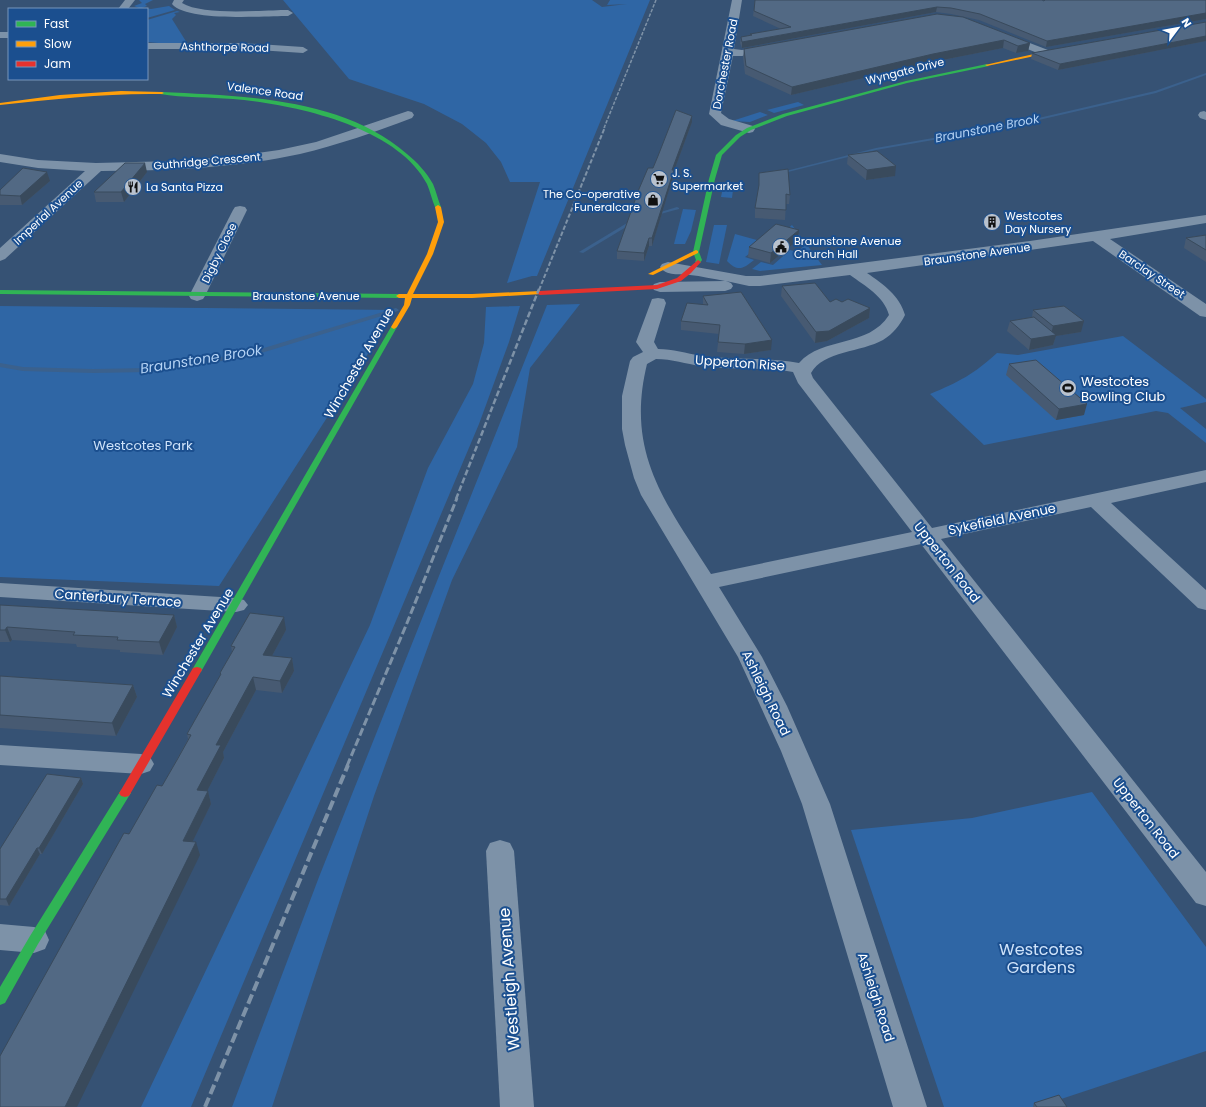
<svg xmlns="http://www.w3.org/2000/svg" width="1206" height="1107" font-family="Poppins,sans-serif">
<rect width="100%" height="100%" fill="#365274"/>
<g fill="#2f66a5">
<polygon points="139,0 153,0 145,4 147,6 142,8 151,9 169,6 175,10 147,18 147,9 132,9 139,8 134,6 142,3"/>
<polygon points="283,0 592,0 602,7 627,4 607,5 610,0 650,0 537,276 532,276 507,283 540,182 510,182 501,162 486,143 462,124 424,104 349,79"/>
<polygon points="177,11 180,12 174,13 176,15 172,19 187,43 158,43 147,42 147,20"/>
<polygon points="798,102 804,105 774,113 767,110"/>
<polygon points="760,112 768,115 750,122 732,121"/>
<polygon points="724,182 734,182 732,198 721,197"/>
<polygon points="683,209 696,210 691,231 685,244 674,244"/>
<polygon points="714,225 727,225 719,264 706,262"/>
<polygon points="792,225 822,265 760,271 752,269 761,262 773,265 790,250 797,252 806,244 798,242 801,239 782,234"/>
<path d="M 735,234 L 764,242 L 745,257 L 754,260 C 743,269 738,272 727,261 Z"/>
<polygon points="580,304 530,368 517,447 452,580 374,796 272,1107 232,1107 319,877 547,305"/>
<polygon points="0,306 396,310 219,586 0,577"/>
<polygon points="520,306 509,342 479,424 191,1107 141,1107 370,625 428,468 473,384 484,343 486,307"/>
<path d="M 1123,336 L 1206,399 L 1206,402 L 1180,408 L 1206,429 L 1206,443 L 1168,413 L 1156,411 L 984,445 L 930,394 C 959,382 974,374 997,353 L 1018,355 Z"/>
<polygon points="1092,792 1206,947 1206,1051 1037,1107 944,1107 851,830 972,818"/>
</g>
<g fill="none" stroke-linecap="round" stroke-linejoin="round">
<g fill="#3b618d" fill-rule="evenodd">
<polygon points="1206,73 1206,75 1156,93 1013,126 876,150 780,174 778,173 876,148 1013,124 1155,91"/>
<polygon points="677,207 679,208 679,209 653,216 651,215"/>
<polygon points="632,220 636,221 583,253 579,252"/>
<polygon points="396,308 399,310 398,311 248,357 149,372 93,373 23,371 0,367 0,363 23,367 93,369 149,368 247,353"/>
</g>
<g fill="#7d92a8" fill-rule="evenodd">
<polygon points="125,0 135,0 128,9 118,9"/>
<path d="M 174,0 L 184,0 L 182,3 C 203,16 263,10 288,10 L 293,13 L 288,16 C 264,16 187,22 172,4 Z"/>
<polygon points="732,0 742,0 734,49 742,50 772,44 777,47 776,49 742,56 733,56 721,113 729,119 753,126 755,129 753,132 749,133 721,125 709,114"/>
<rect x="0" y="32" width="9" height="6"/>
<polygon points="1001,32 1048,50 1050,52 1044,55 1040,54 997,37 996,35"/>
<polygon points="147,43 241,43 303,47 308,50 303,53 241,49 147,49"/>
<path d="M 408,111 L 412,112 L 414,115 L 412,118 C 375,132 338,145 300,154 C 235,168 167,171 101,171 L 5,259 L 0,261 L 0,248 L 85,171 L 38,168 L 0,162 L 0,154 L 38,160 L 96,163 L 175,161 L 237,156 L 279,150 L 316,142 Z"/>
<polygon points="1204,111 1206,112 1206,120 1200,118 1198,115 1200,112"/>
<polygon points="240,206 245,207 247,210 205,296 203,299 197,301 191,299 189,296 233,210 235,207"/>
<path d="M 1206,215 L 1206,223 L 1110,239 L 1206,304 L 1206,317 L 1200,316 L 1093,241 L 867,273 C 883,284 900,296 905,315 C 900,325 893,334 883,340 C 862,352 823,351 811,373 L 813,378 L 932,528 L 1206,470 L 1206,482 L 1111,503 L 1206,590 L 1206,610 L 1198,608 L 1091,507 L 941,539 L 1206,872 L 1206,906 L 1196,903 L 921,544 L 719,587 L 762,657 L 787,706 L 830,804 L 927,1107 L 893,1107 L 802,804 L 781,751 L 738,657 L 641,495 L 634,478 L 625,445 L 622,429 L 622,396 L 630,361 L 633,357 L 643,352 L 636,342 L 652,299 L 658,298 L 664,299 L 666,303 L 654,342 L 658,349 C 673,349 686,353 701,356 C 733,360 767,357 799,363 C 823,336 868,348 889,315 C 884,296 865,286 850,275 L 760,286 L 749,286 L 726,281 L 731,283 L 733,286 L 731,289 L 725,291 L 660,292 L 654,290 L 652,287 L 654,284 L 660,282 L 725,281 C 713,279 701,276 690,275 C 680,274 666,276 660,267 L 662,264 L 668,262 L 746,276 L 760,276 L 1030,241 ZM 656,359 C 672,359 686,364 701,366 C 732,370 763,367 793,372 L 798,383 L 912,532 L 711,574 C 666,503 625,454 647,364 Z"/>
<polygon points="0,583 236,598 244,600 248,605 244,610 236,612 0,597"/>
<polygon points="0,745 141,754 150,757 154,764 150,771 141,774 0,765"/>
<polygon points="500,840 510,843 514,851 534,1107 500,1107 486,851 490,843"/>
<polygon points="0,924 34,927 45,931 49,940 45,949 34,953 0,950"/>
</g>
<g fill="#30b455" fill-rule="evenodd">
<polygon points="987,64 989,66 907,83 787,116 751,130 740,137 722,155 715,179 699,252 702,260 700,263 695,262 696,260 693,252 709,179 716,155 736,135 747,128 783,114 906,81"/>
<path d="M 162,92 C 243,96 343,98 407,154 C 417,162 427,173 433,184 C 436,191 438,200 441,207 L 438,209 L 435,207 C 432,200 430,191 427,184 C 397,126 292,104 233,99 C 209,97 184,98 160,94 L 160,93 Z"/>
<polygon points="0,290 399,294 402,296 399,298 0,294"/>
<polygon points="394,325 397,327 202,670 201,672 193,672 192,670 391,327"/>
<polygon points="125,789 129,790 131,793 129,796 38,944 5,1003 0,1005 0,987 30,936 121,790"/>
</g>
<g fill="#ff9f0a" fill-rule="evenodd">
<polygon points="1061,48 1063,50 987,66 985,65"/>
<path d="M 121,91 L 162,92 L 164,93 L 162,94 C 108,93 54,99 0,105 L 0,103 L 60,95 Z"/>
<polygon points="438,205 441,207 444,222 433,254 413,294 472,294 540,291 542,292 542,294 472,298 412,298 410,305 397,327 394,329 392,328 391,327 404,305 405,298 399,298 396,296 399,294 407,294 427,254 438,222 435,207"/>
<polygon points="696,250 698,251 698,253 653,275 648,274"/>
</g>
<g fill="#e5322d" fill-rule="evenodd">
<polygon points="698,260 701,262 700,263 691,273 681,281 657,289 540,295 537,293 540,291 557,290 657,285 677,278"/>
<polygon points="197,667 201,668 202,670 129,796 125,797 121,796 119,793 121,790 193,668"/>
</g>
<polyline stroke="#7e92a7" stroke-width="1.5" stroke-dasharray="3.5 1.5" stroke-linecap="butt" points="604,128 656,0"/>
<polyline stroke="#7e92a7" stroke-width="2" stroke-dasharray="4.5 2" stroke-linecap="butt" points="539,290 605,127"/>
<polyline stroke="#7e92a7" stroke-width="2.5" stroke-dasharray="6 2.5" stroke-linecap="butt" points="456,499 539,289"/>
<polyline stroke="#7e92a7" stroke-width="3" stroke-dasharray="8 3" stroke-linecap="butt" points="347,766 407,623 457,498"/>
<polyline stroke="#7e92a7" stroke-width="4" stroke-dasharray="10 4" stroke-linecap="butt" points="205,1107 348,765"/>
</g>
<g fill="#475a72">
<polygon points="755,0 1044,1 1206,0 1206,19 1046,47 979,20 951,14 936,12 742,48 740,43 741,37 749,36 750,34 781,29 753,16"/>
<polygon points="937,14 1030,43 1028,51 1016,53 1003,48 932,62 791,95 745,74 743,57 744,49"/>
<polygon points="1206,22 1206,41 1058,70 1031,59 1032,53"/>
<polygon points="692,122 674,171 673,177 652,246 649,246 644,261 617,259 617,251"/>
<polygon points="848,155 895,176 866,180 847,164"/>
<polygon points="147,172 124,202 96,202 94,192"/>
<polygon points="759,173 790,195 789,204 786,204 785,220 755,218 755,208 759,189"/>
<polygon points="50,181 22,205 0,205 0,190"/>
<polygon points="799,230 798,240 770,263 748,257 749,247"/>
<polygon points="1206,235 1206,262 1184,248 1186,238"/>
<polygon points="782,286 830,302 842,302 870,308 869,318 827,341 815,343 781,296"/>
<polygon points="703,296 771,350 744,354 717,352 719,334 681,330 681,321 703,305"/>
<polygon points="1033,310 1081,332 1056,336 1053,345 1029,350 1007,331 1010,321 1032,317"/>
<polygon points="1009,364 1084,415 1056,420 1006,375"/>
<polygon points="0,605 174,615 177,627 163,655 120,652 120,650 77,647 76,644 12,640 10,642 0,642"/>
<polygon points="286,630 272,656 292,658 294,671 282,693 256,690 223,752 224,758 207,791 208,791 211,804 192,842 200,855 129,834 162,786 188,739 187,734 220,676 220,673 232,652 231,646"/>
<polygon points="0,676 133,685 137,697 116,736 0,728"/>
<polygon points="81,778 83,784 49,842 42,854 40,854 9,906 0,905 0,849"/>
<polygon points="1034,1103 1067,1107 1033,1107"/>
</g>
<g fill="#394a5c">
<polygon points="937,7 936,12 742,48 742,42"/>
<polygon points="1206,13 1206,19 1046,47 1047,41"/>
<polygon points="1206,36 1206,41 1058,70 1060,64"/>
<polygon points="1004,40 1003,48 932,62 791,95 792,87 933,54"/>
<polygon points="1030,43 1028,51 1016,53 1018,46"/>
<polygon points="692,116 692,122 674,171 673,177 652,246 652,238 672,170"/>
<polygon points="145,163 147,172 124,202 121,192"/>
<polygon points="896,166 895,176 866,180 867,170"/>
<polygon points="47,172 50,181 22,205 20,196"/>
<polygon points="799,230 798,240 770,263 771,253"/>
<polygon points="649,238 649,246 644,261 644,253"/>
<polygon points="870,308 869,318 827,341 815,343 816,332"/>
<polygon points="1084,321 1081,332 1056,336 1053,345 1029,350 1031,339 1051,335 1053,326"/>
<polygon points="772,340 771,350 744,354 745,344"/>
<polygon points="1087,404 1084,415 1056,420 1059,409"/>
<polygon points="174,615 177,627 163,655 159,642"/>
<polygon points="284,617 286,630 266,667 263,655"/>
<polygon points="7,627 12,640 10,642 5,630"/>
<polygon points="292,658 294,671 282,693 280,681"/>
<polygon points="253,677 256,690 223,752 224,758 201,803 197,790 216,745"/>
<polygon points="133,685 137,697 116,736 112,723"/>
<polygon points="81,778 83,784 42,854 39,848"/>
<polygon points="208,791 211,804 187,853 183,841"/>
<polygon points="196,842 200,855 77,1107 65,1107"/>
<polygon points="37,848 40,854 9,906 6,899"/>
</g>
<g fill="#526984" stroke="#394a5c">
<polygon points="755,0 1042,0 1044,1 1045,0 1206,0 1206,13 1047,41 980,14 951,8 937,7 742,42 741,37 752,35 750,34 791,27 754,11"/>
<polygon points="937,14 963,17 1030,43 1018,46 1004,40 933,54 792,87 746,66 744,49"/>
<polygon points="1206,22 1206,36 1060,64 1032,53"/>
<polygon points="676,110 692,116 672,170 674,170 652,238 649,238 644,253 617,251 639,189 648,168 653,168 658,156"/>
<polygon points="877,151 896,166 867,170 848,155"/>
<polygon points="125,163 145,163 121,192 94,192"/>
<polygon points="23,168 47,172 20,196 0,195 0,190"/>
<polygon points="788,169 790,195 786,194 786,210 755,208 759,185 759,173"/>
<polygon points="776,224 799,230 771,253 749,247"/>
<polygon points="1206,235 1206,250 1186,238"/>
<polygon points="815,283 830,302 836,299 842,302 848,299 870,308 829,331 816,332 782,286"/>
<polygon points="741,292 772,340 745,344 718,342 720,325 681,321 687,303 708,305 703,296"/>
<polygon points="1064,306 1084,321 1053,326 1033,310"/>
<polygon points="1034,317 1056,335 1031,339 1010,321"/>
<polygon points="1036,360 1087,404 1059,409 1009,364"/>
<polygon points="0,605 174,615 159,642 117,640 118,637 73,635 75,632 7,627 5,630 0,630"/>
<polygon points="250,613 284,617 263,655 292,658 280,681 253,677 216,745 221,745 197,790 208,791 183,841 196,842 65,1107 0,1107 0,1056 124,833 129,834 157,785 162,786 177,760 191,735 187,734 221,674 220,673 235,647 231,646"/>
<polygon points="0,676 133,685 112,723 0,715"/>
<polygon points="47,774 81,778 47,835 39,848 37,848 6,899 0,899 0,849"/>
<polygon points="1059,1095 1067,1107 1037,1107 1034,1103"/>
</g>
<defs>
<g id="supermarket-disc" transform="scale(0.9)"><circle r="9.5" fill="#b9c2ce" stroke="#1b4f8f"/><path d="M-6-5.5h2.5l.6 2H6L4.5 2H-2.5L-4.4-4H-6ZM-1.5 3.2a1.3 1.3 0 1 0 .1 0ZM3 3.2a1.3 1.3 0 1 0 .1 0Z" fill="#111"/></g>
<g id="restaurant-disc" transform="scale(0.9)"><circle r="9.5" fill="#b9c2ce" stroke="#1b4f8f"/><path d="M-5-6h1v4h1v-4h1v4h1v-4h1v5L-1.5 .5V6h-2V.5L-5-1ZM5-6V6H3V1.5H1.5Q1.5-4 5-6Z" fill="#111"/></g>
<g id="shop-disc" transform="scale(0.9)"><circle r="9.5" fill="#b9c2ce" stroke="#1b4f8f"/><path d="M-5-2.5h2.3a2.7 3.5 0 0 1 5.4 0H5L5.5 6h-11ZM-1.5-2.5h3a1.5 2.3 0 0 0-3 0Z" fill="#111"/></g>
<g id="building-disc" transform="scale(0.9)"><circle r="9.5" fill="#b9c2ce" stroke="#1b4f8f"/><path d="M-4-6H4V6H1V3H-1V6H-4ZM-2.5-4.3h1.7v1.8h-1.7ZM.8-4.3h1.7v1.8H.8ZM-2.5-1h1.7V.8h-1.7ZM.8-1h1.7V.8H.8Z" fill="#111"/></g>
<g id="civic-disc" transform="scale(0.9)"><circle r="9.5" fill="#b9c2ce" stroke="#1b4f8f"/><path d="M-.6-6.5H3V-4.5H.6V-3L4-1V1h2V6H-6V1h2V-1L-.6-3ZM-1.2 2.5V6h2.4V2.5Z" fill="#111"/></g>
<g id="stadium-disc" transform="scale(0.9)"><circle r="9.5" fill="#b9c2ce" stroke="#1b4f8f"/><path d="M0-5a6.5 5 0 1 0 0 10a6.5 5 0 1 0 0-10ZM-3.5-1.8h7v3.6h-7Z" fill="#111"/></g>
</defs>
<g fill-rule="evenodd">
<use href="#supermarket-disc" x="659" y="179"/>
<use href="#restaurant-disc" x="133" y="187"/>
<use href="#shop-disc" x="653" y="200"/>
<use href="#building-disc" x="992" y="222"/>
<use href="#civic-disc" x="781" y="247"/>
<use href="#stadium-disc" x="1068" y="388"/>
</g>
<g text-anchor="middle" dominant-baseline="central" stroke-width="4" stroke-linejoin="round" paint-order="stroke">
<g font-size="11" fill="#fff" stroke="#1b4f8f">
<text transform="translate(225 47) rotate(1)">Ashthorpe Road</text>
<text transform="translate(725 64) rotate(-79)">Dorchester Road</text>
<text transform="translate(905 71) rotate(-14)">Wyngate Drive</text>
<text transform="translate(265 91) rotate(8)">Valence Road</text>
<text transform="translate(207 161) rotate(-5)">Guthridge Crescent</text>
<text transform="translate(48 212) rotate(-43)">Imperial Avenue</text>
<text transform="translate(219 253) rotate(-64)">Digby Close</text>
<text transform="translate(977 254) rotate(-8)">Braunstone Avenue</text>
<text transform="translate(1152 274) rotate(34)">Barclay Street</text>
<text x="306" y="296">Braunstone Avenue</text>
</g>
<g font-size="11" fill="#fff" stroke="#1b4f8f" text-anchor="start">
<text x="672" y="173">J. S.<tspan x="672" dy="13">Supermarket</tspan></text>
<text x="146" y="187">La Santa Pizza</text>
<text x="640" y="194" text-anchor="end">The Co-operative<tspan x="640" dy="13">Funeralcare</tspan></text>
<text x="1005" y="216">Westcotes<tspan x="1005" dy="13">Day Nursery</tspan></text>
<text x="794" y="241">Braunstone Avenue<tspan x="794" dy="13">Church Hall</tspan></text>
</g>
<g font-size="12" font-style="italic" fill="#b5d3f5" stroke="#1b4f8f">
<text transform="translate(987 128) rotate(-11)">Braunstone Brook</text>
</g>
<g font-size="13" fill="#fff" stroke="#1b4f8f">
<text transform="translate(359 363) rotate(-60)">Winchester Avenue</text>
<text transform="translate(740 363) rotate(4)">Upperton Rise</text>
<text transform="translate(1002 519) rotate(-12)">Sykefield Avenue</text>
<text transform="translate(947 562) rotate(52)">Upperton Road</text>
<text transform="translate(118 598) rotate(4)">Canterbury Terrace</text>
<text transform="translate(198 643) rotate(-59)">Winchester Avenue</text>
<text transform="translate(766 693) rotate(64)">Ashleigh Road</text>
<text transform="translate(1146 818) rotate(52)">Upperton Road</text>
<text transform="translate(876 997) rotate(72)">Ashleigh Road</text>
</g>
<g font-size="13" fill="#fff" stroke="#1b4f8f" text-anchor="start">
<text x="1081" y="381">Westcotes<tspan x="1081" dy="15">Bowling Club</tspan></text>
</g>
<g font-size="13" fill="#cfe3fa" stroke="#1b4f8f">
<text x="143" y="445">Westcotes Park</text>
</g>
<g font-size="14" font-style="italic" fill="#b5d3f5" stroke="#1b4f8f">
<text transform="translate(201 359) rotate(-9)">Braunstone Brook</text>
</g>
<g font-size="16" fill="#cfe3fa" stroke="#1b4f8f">
<text x="1041" y="949">Westcotes<tspan x="1041" dy="18">Gardens</tspan></text>
</g>
<g font-size="16" fill="#fff" stroke="#1b4f8f">
<text transform="translate(509 979) rotate(-94)">Westleigh Avenue</text>
</g>
</g>
<rect x="8" y="8" width="140" height="72" fill="#1b4f8f" stroke="#7695bc"/>
<rect x="16" y="21" width="20" height="6" fill="#30b455" stroke="#7695bc"/>
<text x="44" y="28" font-size="12" fill="#ffffff">Fast</text>
<rect x="16" y="41" width="20" height="6" fill="#ff9f0a" stroke="#7695bc"/>
<text x="44" y="48" font-size="12" fill="#ffffff">Slow</text>
<rect x="16" y="61" width="20" height="6" fill="#e5322d" stroke="#7695bc"/>
<text x="44" y="68" font-size="12" fill="#ffffff">Jam</text>
<g transform="translate(1178 28) rotate(58)" stroke="#1b4f8f" stroke-width="3" paint-order="stroke">
<path d="M0-3L7 15L0 10L-7 15Z" fill="#ffffff"/>
<text y="-6" font-size="11" font-weight="bold" text-anchor="middle" fill="#ffffff">N</text>
</g>
</svg>
